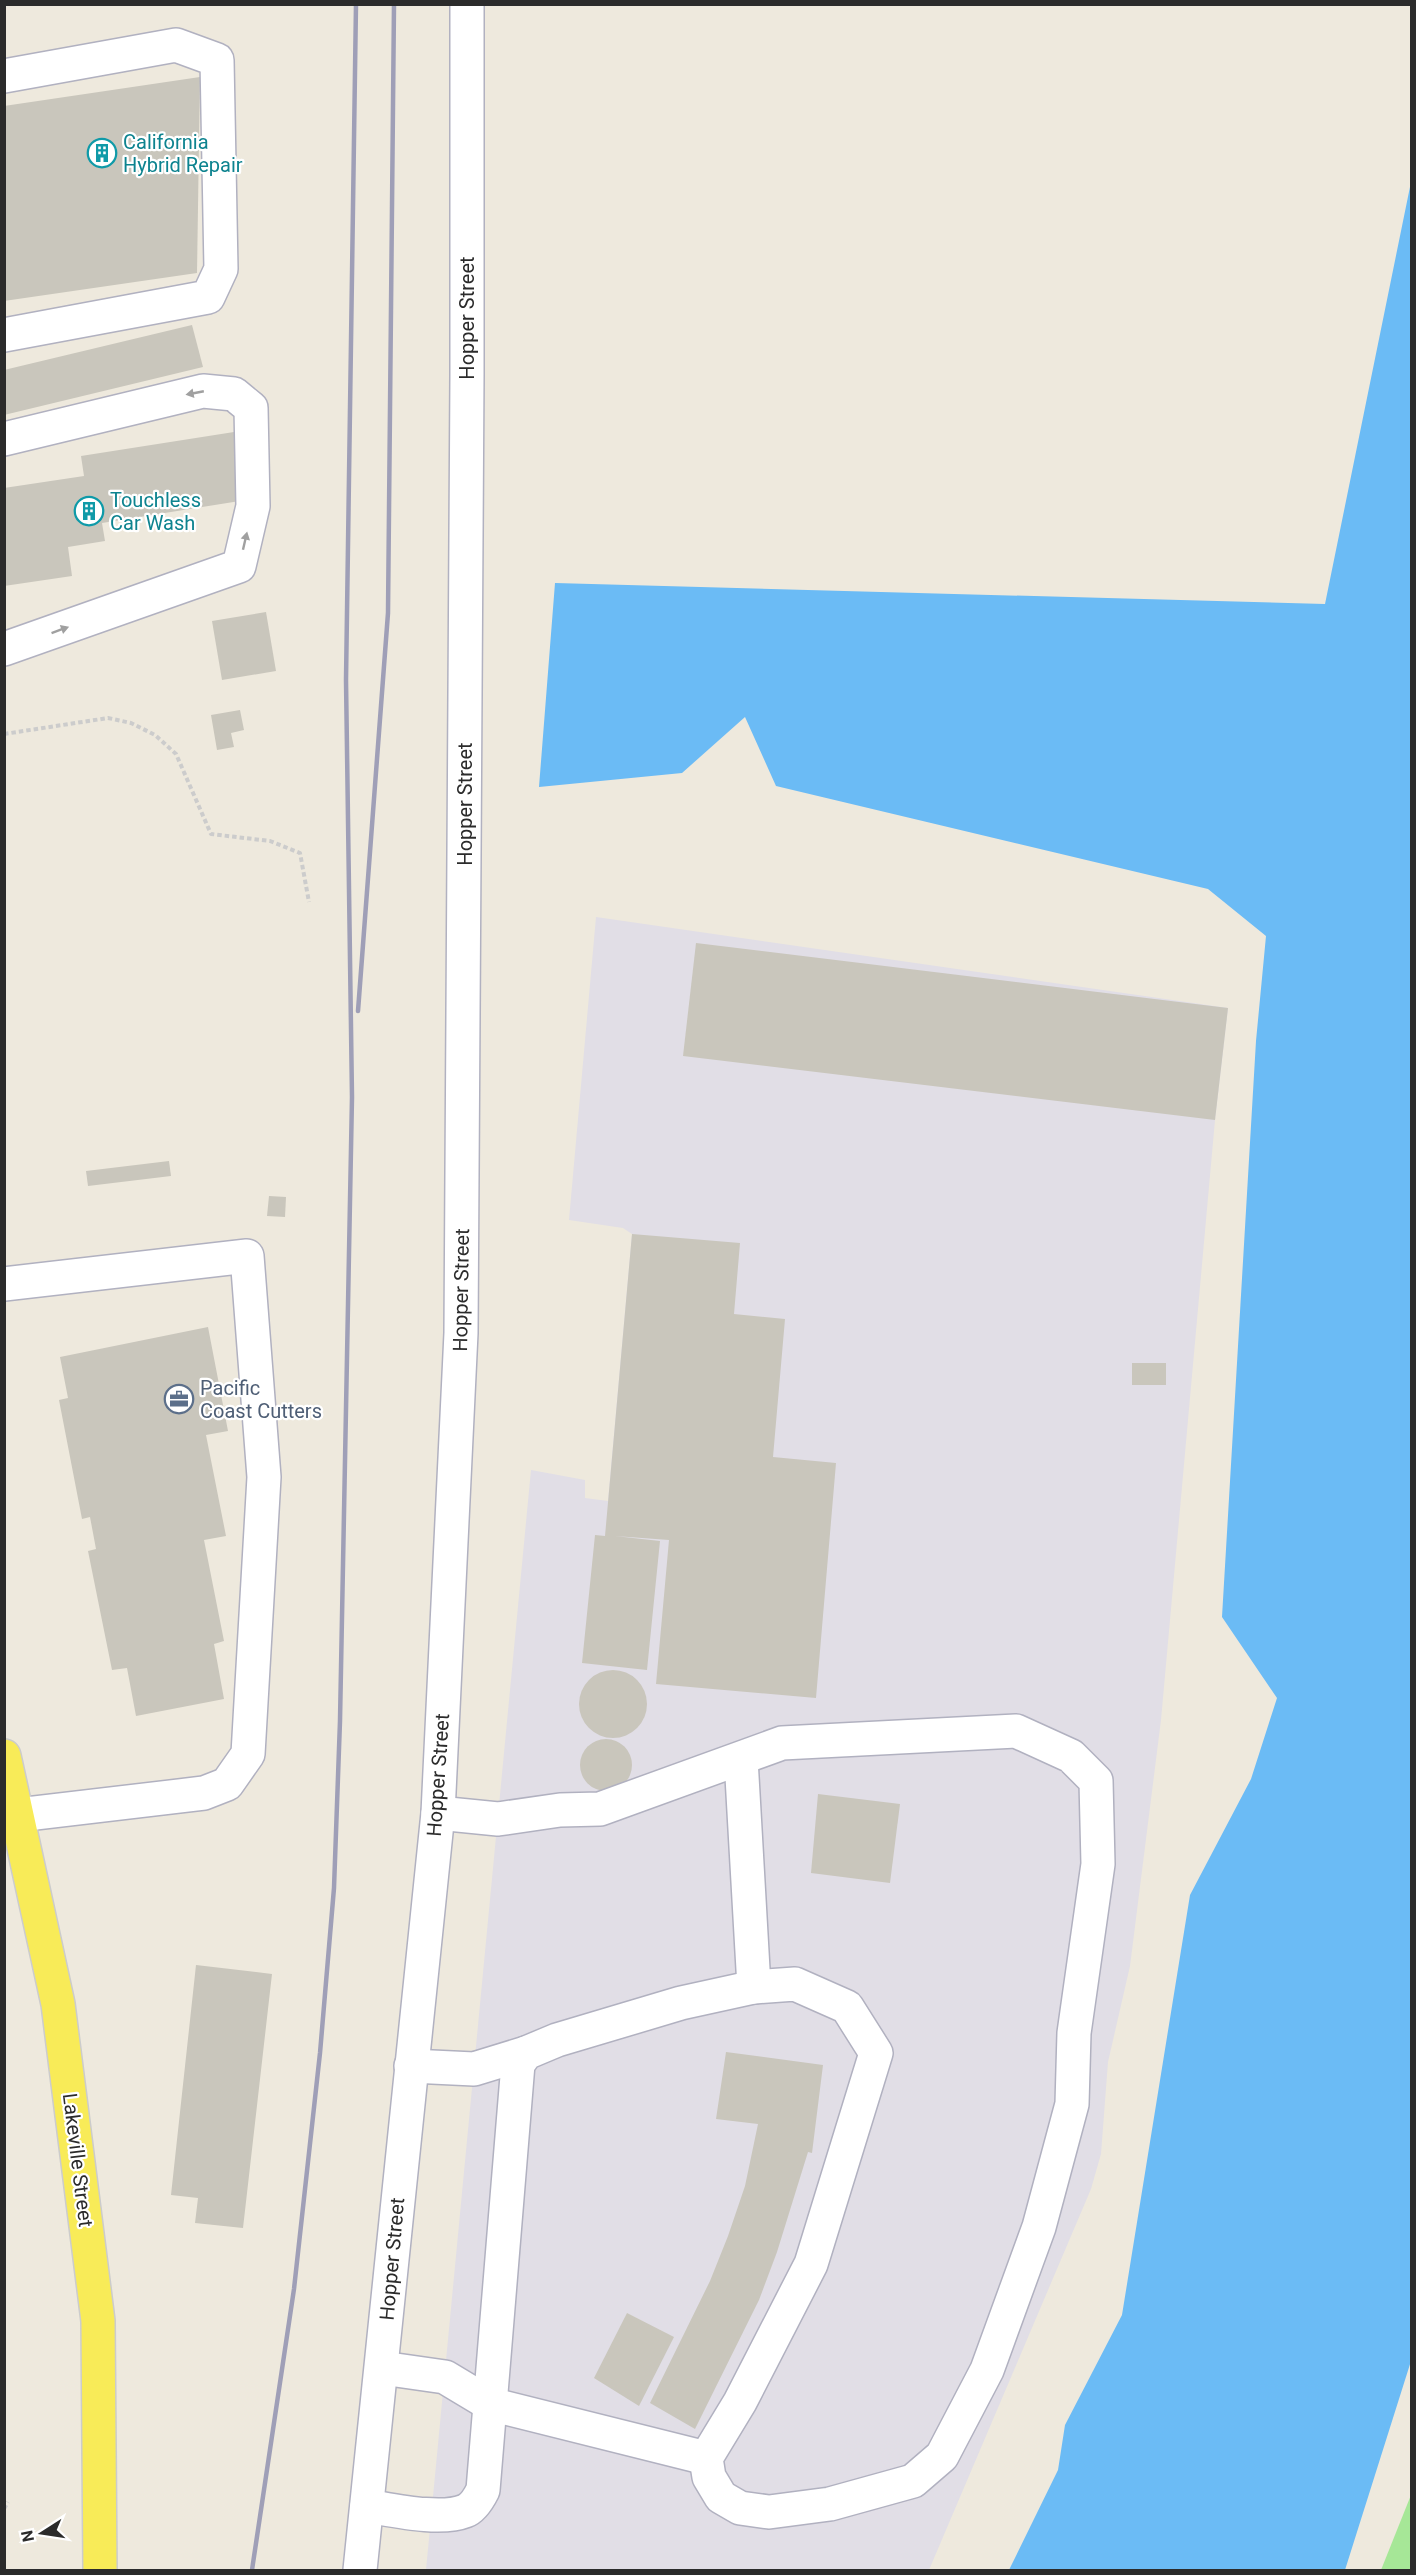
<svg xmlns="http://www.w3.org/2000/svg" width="1416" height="2575" font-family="Roboto,sans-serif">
<rect width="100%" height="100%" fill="#eee9dd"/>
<polygon fill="#e1dee6" points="596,917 1228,1008 1215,1120 1161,1720 1130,1966 1108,2062 1101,2154 1091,2189 929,2570 426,2570 531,1470 585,1480 585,1498 608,1501 632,1234 623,1228 569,1220"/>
<polygon fill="#a6e797" points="1411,2495 1411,2570 1381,2570"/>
<polygon fill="#6bbbf5" points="1411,182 1411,2361 1345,2570 1009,2570 1058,2470 1065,2425 1122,2315 1190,1895 1251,1779 1277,1698 1222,1617 1256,1041 1266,936 1208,889 776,786 745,717 682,773 539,787 555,583 1325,604"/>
<g fill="#c9c6bc">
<polygon points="200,77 197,273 4,301 4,106"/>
<polygon points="192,325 203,367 4,415 4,370"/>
<polygon points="234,432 246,500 102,523 105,541 68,547 72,576 4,586 4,488 84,476 81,456"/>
<polygon points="266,612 276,671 222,680 212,621"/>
<polygon points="240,710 244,730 231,733 234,747 217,750 211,715"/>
<polygon points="696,943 1228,1008 1215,1120 683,1056"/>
<polygon points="169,1161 171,1176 88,1186 86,1171"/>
<polygon points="269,1196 286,1197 285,1217 267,1216"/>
<polygon points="632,1234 740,1243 734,1314 785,1319 773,1457 836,1463 816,1698 656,1684 669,1540 615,1536 660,1541 647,1670 582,1663 595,1535 605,1536"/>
<polygon points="208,1327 228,1431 206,1435 226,1536 204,1540 224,1641 214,1644 224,1699 136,1716 127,1668 112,1670 88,1551 96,1549 90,1517 82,1519 59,1400 68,1398 60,1357"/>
<rect x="1132" y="1363" width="34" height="22"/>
<circle cx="613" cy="1704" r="34"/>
<circle cx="606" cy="1765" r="26"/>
<polygon points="818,1794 900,1804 890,1883 811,1873"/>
<polygon points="196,1965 272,1974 243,2228 195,2223 198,2198 171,2195"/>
<polygon points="726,2052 823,2065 812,2153 808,2152 777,2252 759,2300 695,2429 650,2403 710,2281 728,2236 745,2186 758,2124 716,2119"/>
<polygon points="627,2313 674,2337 639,2406 594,2378"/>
</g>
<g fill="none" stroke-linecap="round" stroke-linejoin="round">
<g stroke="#b1b1c0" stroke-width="36">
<g id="minor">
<polyline points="4,76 176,45 217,60 221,269 208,297 4,335"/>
<polyline points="4,439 203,391 234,394 251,408 253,506 239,566 4,649"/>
<polyline points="4,1284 247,1256 264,1477 248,1754 227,1784 204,1793 18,1815"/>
<polyline points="741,1759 754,1987"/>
<polyline points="411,2066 474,2069 526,2053"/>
<polyline points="382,2368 445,2377 490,2404 706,2458"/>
<path d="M 367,2506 C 393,2510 440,2521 465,2511 C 473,2508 479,2498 483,2490 L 518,2064 L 526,2053 L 557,2040 L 681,2003 L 754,1987 L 795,1984 L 847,2007 L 876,2053 L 811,2264 L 740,2402 L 706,2458 L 709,2477 L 721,2497 L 740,2508 L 769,2512 L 830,2504 L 913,2481 L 942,2456 L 987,2370 L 1039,2227 L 1072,2104 L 1074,2033 L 1098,1864 L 1096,1781 L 1071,1756 L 1016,1731 L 782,1743 L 600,1809 L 560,1810 L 498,1819 L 438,1813"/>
<polyline points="360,2570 438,1813 461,1333 467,375 467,4"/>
</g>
</g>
<g stroke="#ccc" stroke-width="36">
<polyline id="major" points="4,1756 58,2004 98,2321 100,2570"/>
</g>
<g stroke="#ccc" stroke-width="4" stroke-dasharray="4.5 3" stroke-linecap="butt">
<polyline points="4,734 108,718 131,723 155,735 176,754 211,834 270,841 300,853 309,902"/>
<polyline points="4,2509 8,2502"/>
</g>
<use href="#minor" stroke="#fff" stroke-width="33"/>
<use href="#major" stroke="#f8eb58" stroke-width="33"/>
<g stroke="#9f9fb7" stroke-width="4.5">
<polyline points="358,1011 388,613 394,4"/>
<polyline points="252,2570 294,2289 320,2053 334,1888 340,1721 352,1097 346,680 356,4"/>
</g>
</g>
<defs><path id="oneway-solid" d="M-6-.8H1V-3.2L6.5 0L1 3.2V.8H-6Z" transform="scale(1.5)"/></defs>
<g fill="#a0a0a0">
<use href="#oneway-solid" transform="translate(195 393) rotate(169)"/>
<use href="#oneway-solid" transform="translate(245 541) rotate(-77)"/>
<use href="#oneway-solid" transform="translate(60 630) rotate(-20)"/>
</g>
<defs>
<g id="building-ring" transform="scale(1.5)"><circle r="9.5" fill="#fff" stroke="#0f9aa8" stroke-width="1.5"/><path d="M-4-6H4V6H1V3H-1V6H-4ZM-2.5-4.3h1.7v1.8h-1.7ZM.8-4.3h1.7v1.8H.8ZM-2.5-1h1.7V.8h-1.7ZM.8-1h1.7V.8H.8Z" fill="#0f9aa8"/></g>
<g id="office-ring" transform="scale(1.5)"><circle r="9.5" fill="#fff" stroke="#5c6f8a" stroke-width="1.5"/><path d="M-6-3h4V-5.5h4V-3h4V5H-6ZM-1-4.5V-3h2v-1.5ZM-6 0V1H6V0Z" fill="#5c6f8a"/></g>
</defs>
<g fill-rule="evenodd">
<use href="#building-ring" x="102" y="153"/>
<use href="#building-ring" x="89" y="511"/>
<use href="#office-ring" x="179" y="1399"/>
</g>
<g text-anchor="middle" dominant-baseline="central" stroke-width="4.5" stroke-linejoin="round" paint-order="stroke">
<g font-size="20" fill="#0d838f" stroke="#fff" text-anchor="start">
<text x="123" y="142">California<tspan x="123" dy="23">Hybrid Repair</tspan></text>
<text x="110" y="500">Touchless<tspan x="110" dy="23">Car Wash</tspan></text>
</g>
<g font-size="20" fill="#2b2b2b" stroke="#fff">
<text transform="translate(467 318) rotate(-90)">Hopper Street</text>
<text transform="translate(465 804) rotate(-90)">Hopper Street</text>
<text transform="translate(461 1290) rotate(-89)">Hopper Street</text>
<text transform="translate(438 1775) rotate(-86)">Hopper Street</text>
<text transform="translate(78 2160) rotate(83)">Lakeville Street</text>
<text transform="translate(392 2259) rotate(-85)">Hopper Street</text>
</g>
<g font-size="20" fill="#4e5e75" stroke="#fff" text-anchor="start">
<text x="200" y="1388">Pacific<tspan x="200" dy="23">Coast Cutters</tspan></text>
</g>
</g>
<rect width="1416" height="2575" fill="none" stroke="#2b2b2b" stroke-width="12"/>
<g transform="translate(42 2533) rotate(258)" stroke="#ffffff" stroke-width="4.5" paint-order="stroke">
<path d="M0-4.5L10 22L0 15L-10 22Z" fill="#2b2b2b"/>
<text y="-9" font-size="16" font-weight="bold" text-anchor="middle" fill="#2b2b2b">N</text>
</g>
</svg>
